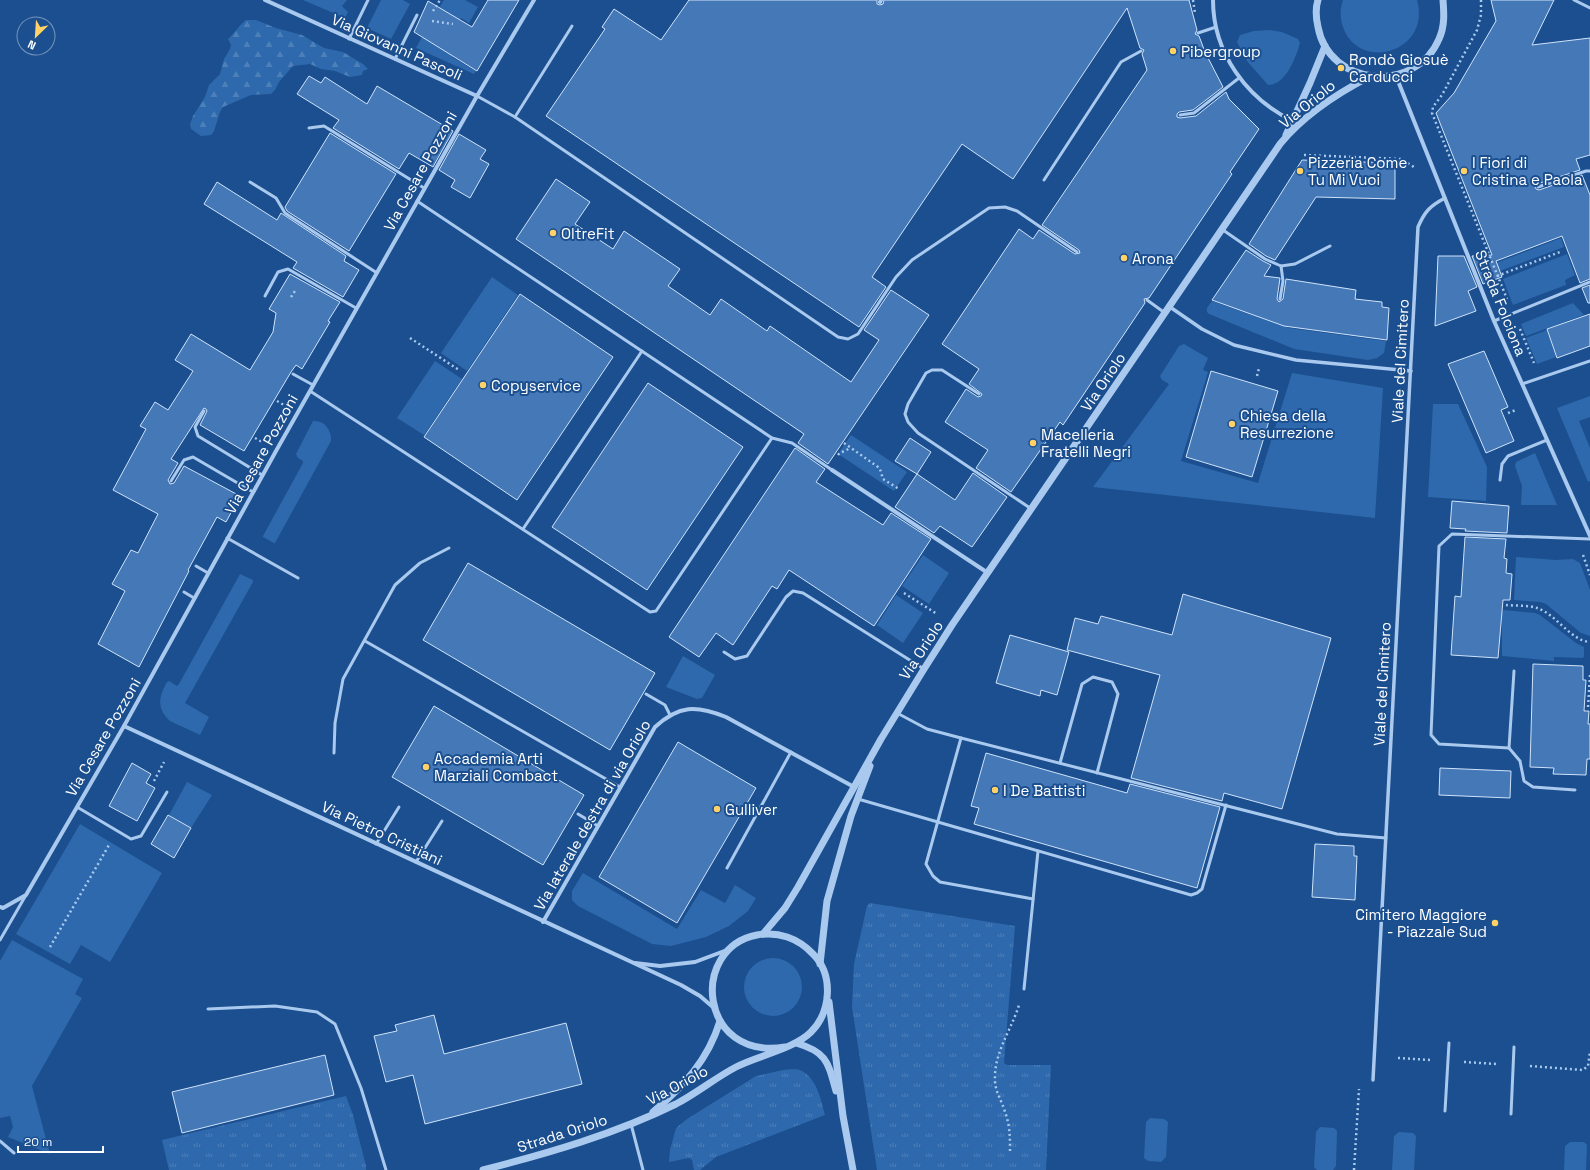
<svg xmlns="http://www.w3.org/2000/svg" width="1590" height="1170" font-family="'Space Grotesk',sans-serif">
<defs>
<pattern id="grass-tufts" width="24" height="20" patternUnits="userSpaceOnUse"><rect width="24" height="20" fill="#2e69ad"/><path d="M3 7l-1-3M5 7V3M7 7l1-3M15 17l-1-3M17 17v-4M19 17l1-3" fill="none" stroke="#4d80b9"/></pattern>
<pattern id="forest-firs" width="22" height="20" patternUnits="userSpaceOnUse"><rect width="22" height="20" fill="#2e69ad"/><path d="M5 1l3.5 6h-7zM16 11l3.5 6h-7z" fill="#4d80b9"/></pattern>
</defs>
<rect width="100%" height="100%" fill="#1b4f8f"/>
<g fill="url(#grass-tufts)">
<polygon points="870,903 1015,926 1004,1063 1007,1065 1051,1065 1046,1170 877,1170 852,1007 854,964 867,906"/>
<path d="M 783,1070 C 788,1070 796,1068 802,1071 C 817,1079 821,1100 825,1115 L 716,1157 L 700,1170 L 694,1170 L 692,1160 L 689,1158 L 669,1162 L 670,1150 L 676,1128 L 687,1119 L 756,1076 Z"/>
<polygon points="346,1096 353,1115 366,1166 366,1170 169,1170 162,1140"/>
</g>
<path fill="url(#forest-firs)" d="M 246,20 L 256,20 L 276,28 L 302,35 L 324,48 L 343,52 L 363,64 L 368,69 L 363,71 L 362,75 L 350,77 L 335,71 L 321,69 L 310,64 L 293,66 L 279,82 L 275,90 L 271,94 L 251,95 L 223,107 L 220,112 L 214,131 L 211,135 L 201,136 L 191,129 L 190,124 L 193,116 L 205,97 L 209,85 L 220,74 L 224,59 L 230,49 L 231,45 L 228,39 C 235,33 239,25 246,20 Z"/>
<g fill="#2e69ad">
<polygon points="303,0 347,0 342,6 348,12 345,18"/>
<polygon points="381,0 403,0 410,4 391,39 367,28"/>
<polygon points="444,0 465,0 478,7 469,23 461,18 459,21 434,16"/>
<path d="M 1343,0 L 1417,0 C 1432,53 1356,74 1342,24 C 1340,16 1340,8 1343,0 Z"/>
<polygon points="428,26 462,40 452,57 476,71 474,74 416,48"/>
<path d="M 1270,30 L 1282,32 L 1298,39 L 1300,43 C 1296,57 1286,85 1268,85 L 1247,61 L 1237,42 L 1240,35 L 1254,31 Z"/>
<polygon points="1561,238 1564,247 1500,271 1496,263"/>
<polygon points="1567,254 1575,275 1565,280 1566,285 1513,305 1503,279"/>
<polygon points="492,277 518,295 467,371 441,353"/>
<polygon points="1212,301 1289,328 1386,341 1384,353 1377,358 1368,360 1294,349 1209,314 1207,312 1207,308"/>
<polygon points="1573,303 1584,315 1526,336 1521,324"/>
<polygon points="1547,330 1556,357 1537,364 1526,338"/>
<polygon points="1184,344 1208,358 1203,370 1208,372 1181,461 1258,483 1292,373 1383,388 1375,518 1093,487 1169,384 1162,380 1160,376 1179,346"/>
<polygon points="435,361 462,379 424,435 397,418"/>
<polygon points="1590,396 1590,417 1579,421 1590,448 1590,481 1588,482 1557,408"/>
<polygon points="1433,404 1458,404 1487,467 1486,501 1428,497"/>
<path d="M 313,421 C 325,420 332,431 331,441 L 275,543 L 274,543 L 263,537 L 263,536 L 303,463 L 303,461 L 298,458 L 296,454 Z"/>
<polygon points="851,435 907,472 894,491 838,454"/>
<polygon points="1535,453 1557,505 1521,505 1522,486 1515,466 1516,462"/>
<polygon points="923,555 949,573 929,604 902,586"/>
<polygon points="1516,557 1556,560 1573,559 1580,563 1590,590 1590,636 1581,633 1546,604 1540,602 1514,600"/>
<path d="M 240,574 L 253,580 L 253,582 L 185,703 L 209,717 L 200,735 L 170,721 C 156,708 159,696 167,682 L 169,681 L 177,686 L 179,684 Z"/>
<polygon points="896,595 923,613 903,643 877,625"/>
<polygon points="1504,610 1535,613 1540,615 1576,643 1584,647 1584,657 1582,658 1554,657 1554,661 1502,656 1502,612"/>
<polygon points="683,656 715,675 702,698 697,699 666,687"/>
<polygon points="187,782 212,795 191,828 169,815"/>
<polygon points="80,824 162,873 110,962 81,945 70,964 16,934"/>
<polygon points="583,873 677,929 701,890 725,903 735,885 756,898 748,911 729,926 706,937 671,946 652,944 578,906 572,900 572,891"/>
<polygon points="12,940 83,979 75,994 82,998 32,1086 50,1154 8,1137 13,1127 10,1116 0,1118 0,961"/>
<circle cx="773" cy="987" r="29"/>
<polygon points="1150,1118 1164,1119 1168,1122 1166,1157 1161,1162 1148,1161 1144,1158 1146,1122"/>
<polygon points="1320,1127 1334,1128 1337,1131 1336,1166 1333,1170 1317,1170 1314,1167 1316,1132"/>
<polygon points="1399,1132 1413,1133 1416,1136 1414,1170 1392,1170 1394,1136"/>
<polygon points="1570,1142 1584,1142 1587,1145 1586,1170 1564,1170 1565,1146"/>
</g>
<g fill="#4478b7" stroke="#cfe3fa">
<polygon points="488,0 519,0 477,71 414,32 428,1 472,27"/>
<polygon points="689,0 877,0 877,4 880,5 883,4 884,0 1189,0 1197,30 1195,34 1199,36 1205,52 1223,87 1193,110 1179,112 1177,114 1177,117 1180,118 1196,116 1226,92 1229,99 1259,129 1230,172 1232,174 1149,298 1144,299 1145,303 1063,425 1060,422 1011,492 976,468 988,450 945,422 966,389 978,397 981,396 982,394 969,384 979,369 942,344 1019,229 1033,239 1039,230 1075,254 1080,253 1079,250 1042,225 1147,70 1142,54 1144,50 1140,48 1127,8 1013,179 962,144 872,277 886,287 859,327 546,116 605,29 602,27 614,9 661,40"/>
<polygon points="1491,0 1554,0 1532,45 1590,38 1590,155 1576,159 1580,170 1537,184 1535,187 1536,189 1539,190 1582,175 1590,195 1590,279 1580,283 1562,236 1496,261 1502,277 1483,284 1472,256 1492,255 1436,113 1454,93 1496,21"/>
<polygon points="309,76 321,83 325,77 367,104 377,86 453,131 433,167 409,153 399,169 333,128 339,120 297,94"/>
<polygon points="330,133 396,174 349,251 287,211 285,207"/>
<polygon points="459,134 486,150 480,159 489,164 470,198 451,187 455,180 439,170"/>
<polygon points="1302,160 1395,163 1395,199 1316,197 1275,260 1266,256 1249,244"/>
<polygon points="556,179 590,202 575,224 613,249 624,231 680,269 668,286 710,315 721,299 767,331 770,326 851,382 879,340 864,330 891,290 929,315 828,464 798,443 804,434 516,239"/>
<polygon points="217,182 277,220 281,213 346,256 344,261 359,270 343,297 293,268 297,262 204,204"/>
<polygon points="1246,250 1263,261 1271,265 1264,276 1280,278 1277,299 1279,302 1283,299 1286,279 1356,290 1355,299 1382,302 1382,307 1389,308 1387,340 1284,326 1212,300"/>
<polygon points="1438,256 1464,256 1477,287 1468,291 1476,311 1435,326"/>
<polygon points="290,274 340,302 328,321 330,322 302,369 296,365 291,372 244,451 200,425 207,411 206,409 204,408 171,459 178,463 168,480 170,484 174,483 184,466 240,496 226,522 217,517 188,570 189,571 139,667 98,644 125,591 112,584 131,550 138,553 158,514 113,490 146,429 140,426 155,402 168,410 193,371 175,360 191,334 250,370 273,332 276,313 269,309"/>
<polygon points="1590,285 1590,303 1588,303 1582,288"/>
<polygon points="520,294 613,357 517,500 424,437"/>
<polygon points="1590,314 1590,346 1557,358 1547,329"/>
<polygon points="1484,351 1508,407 1501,410 1514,441 1486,453 1448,364"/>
<polygon points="1211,371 1278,391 1252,477 1186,457"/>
<polygon points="648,383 743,447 647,590 552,527"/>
<polygon points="910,438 931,452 917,474 895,461"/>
<polygon points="795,448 825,469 816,482 844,500 883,525 891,513 931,539 874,626 789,570 777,589 772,586 733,645 716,633 699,657 669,637"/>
<polygon points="973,473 1007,497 972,547 940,526 934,533 895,507 917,474 955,500"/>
<polygon points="1452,501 1509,506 1507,533 1465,531 1466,529 1450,528"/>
<polygon points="1465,537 1506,539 1504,558 1507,559 1506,573 1512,574 1510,600 1503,600 1498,658 1451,655 1455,596 1461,597"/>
<polygon points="468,563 655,673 610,750 423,640"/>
<polygon points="1183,594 1331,638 1282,809 1224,793 1222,801 1131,778 1160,675 1067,650 1075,618 1098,624 1101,616 1172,635"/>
<polygon points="1010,635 1069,652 1057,695 1041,690 1040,696 996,683"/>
<polygon points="1533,664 1583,666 1583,680 1586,680 1584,711 1589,711 1588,724 1590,724 1590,759 1587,759 1586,775 1553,774 1554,768 1530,767"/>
<polygon points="434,706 584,795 543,865 392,777"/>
<polygon points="678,742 756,788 677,923 599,877"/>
<polygon points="986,753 1127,793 1130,784 1220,807 1197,888 974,824 979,808 971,806"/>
<polygon points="132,763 151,774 146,783 155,788 137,821 109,806"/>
<polygon points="1440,768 1511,771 1510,798 1439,795"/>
<polygon points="168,815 191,828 174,858 151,844"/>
<polygon points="1315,844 1354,846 1354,856 1357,856 1355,900 1312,897"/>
<polygon points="434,1015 444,1054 566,1023 582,1084 425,1124 413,1075 386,1082 374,1036 397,1031 395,1025"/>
<polygon points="325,1055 334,1095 182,1133 172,1092"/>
</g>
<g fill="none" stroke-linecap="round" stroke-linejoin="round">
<g stroke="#a9c9ee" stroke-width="2.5" stroke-dasharray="2 3" stroke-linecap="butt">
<polyline points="1193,0 1195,13"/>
<polyline points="1481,0 1481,15 1477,30 1442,95 1433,107 1432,113 1507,299"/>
<polyline points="433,11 440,0"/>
<polyline points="432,21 453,24"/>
<polyline points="1304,155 1401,159 1414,167"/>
<polyline points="1497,276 1560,252"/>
<polyline points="291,297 295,291"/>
<polyline points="1520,329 1534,363"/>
<polyline points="410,338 459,370"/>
<polyline points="1257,376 1259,368"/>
<polyline points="277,401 284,405"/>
<polyline points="1508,413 1516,410"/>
<polyline points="255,438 262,442"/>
<polyline points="844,443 878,467 880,469 883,479 899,489"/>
<path d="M 838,455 C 841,451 846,452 850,447"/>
<polyline points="1583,555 1590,575"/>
<polyline points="904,593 937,614"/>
<path d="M 1506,605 C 1515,606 1528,605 1537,608 C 1556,614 1571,641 1590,642"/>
<polyline points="1588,707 1590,675"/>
<polyline points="154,781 164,762"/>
<polyline points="50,947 109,845"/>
<polyline points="1398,1058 1431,1060"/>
<polyline points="1464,1062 1497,1064"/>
<polyline points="1530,1066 1583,1070 1588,1066 1590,1052"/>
<path d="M 1010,1151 C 1010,1137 1010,1125 1005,1112 C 1002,1101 995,1092 995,1080 C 994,1052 1011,1031 1019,1005"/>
<polyline points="1354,1170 1359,1089"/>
</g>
<g stroke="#a9c9ee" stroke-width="3">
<polyline points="1574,0 1590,8"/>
<polyline points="1198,33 1216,27"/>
<polyline points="349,39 368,0"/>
<polyline points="395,59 417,15"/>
<polyline points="477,96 515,117 838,337 848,339 858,334 896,277 912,260 989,208 1005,207 1017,211 1077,252"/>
<polyline points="1180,115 1194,113 1239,78"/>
<polyline points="515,117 572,26"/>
<polyline points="309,128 324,126 424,188"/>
<polyline points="1044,180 1121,62 1141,51"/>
<polyline points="250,182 276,198 285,213 377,273"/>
<polyline points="1538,187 1586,171 1590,171"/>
<polyline points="417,201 772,438 792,443 832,470"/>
<polyline points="1223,230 1265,259 1281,266 1295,264 1330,246"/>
<polyline points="265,296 278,272 288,269 356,308"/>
<polyline points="1280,299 1283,281 1281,266"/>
<polyline points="1147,300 1165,313"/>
<polyline points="1494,321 1590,282"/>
<polyline points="293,374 313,385"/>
<polyline points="1522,384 1590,361"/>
<polyline points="310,391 650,612 656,611 772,438"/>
<polyline points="979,394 942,370 932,370 926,373 908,404 905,414 908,422 918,433 1030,508"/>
<polyline points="204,411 195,427 198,436 262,475"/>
<polyline points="1500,480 1502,464 1508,456 1547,440"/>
<polyline points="171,481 184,460 193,457 253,492"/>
<polyline points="523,529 642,351"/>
<polyline points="227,538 298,578"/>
<polyline points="196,566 208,573"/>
<polyline points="184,592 194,598"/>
<polyline points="365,641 620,787"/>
<polyline points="724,652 735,659 747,656 786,597 793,591 803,593 924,669"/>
<polyline points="646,694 665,705 670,715"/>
<polyline points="897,713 927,729 961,738 926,864 933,876 940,882 1033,899"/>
<polyline points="961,738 1337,834 1386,838"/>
<polyline points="1509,748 1514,671"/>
<polyline points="334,753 335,723 343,679 395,585 420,563 449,548"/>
<polyline points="1060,763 1082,684 1093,677 1112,682 1118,694 1097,773"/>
<polyline points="1575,790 1533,787 1524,781 1520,761 1509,748 1439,744 1431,735 1439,546 1452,534 1590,539"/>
<polyline points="858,799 1191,895 1197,893 1202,889 1226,805"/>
<polyline points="77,807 131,839 141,836 167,792"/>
<polyline points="578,814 598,826"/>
<polyline points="376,844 399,807"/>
<polyline points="416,862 442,821"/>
<polyline points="727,868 791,752"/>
<polyline points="0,940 26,895"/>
<polyline points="1024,989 1038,851"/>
<polyline points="208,1009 275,1006 317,1012 335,1024 361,1088 386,1170"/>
<polyline points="1445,1111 1449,1043"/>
<polyline points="1511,1114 1514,1047"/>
<polyline points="631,1124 643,1170"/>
<polyline points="0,1141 14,1153"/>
</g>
<g stroke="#a9c9ee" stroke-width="3.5">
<polyline points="1170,307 1202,329 1234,345 1296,360 1411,371"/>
<path d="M 1373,1080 L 1418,227 C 1425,211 1430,206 1445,198"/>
</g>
<g stroke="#a9c9ee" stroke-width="4">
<polyline points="265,0 477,96"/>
<path d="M 1213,0 C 1213,53 1247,99 1293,121"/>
<polyline points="880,2 881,0"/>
<polyline points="1396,76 1494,321 1590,536"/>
<polyline points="832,470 988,573"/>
<polyline points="124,726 681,985 700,996 714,1008"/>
<polyline points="0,907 3,908 26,895 124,726 276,451 477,96 534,0"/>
<path d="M 543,922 L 655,727 C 679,705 696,705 726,717 L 854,787"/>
<polyline points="635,963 660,966 695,962 727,950"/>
</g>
<g stroke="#a9c9ee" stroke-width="7">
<path d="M 1318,0 C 1315,9 1316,18 1318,27 C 1329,87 1416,94 1439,39 C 1445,26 1444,13 1443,0"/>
<polyline points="1286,135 1310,83 1325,46"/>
<path d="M 763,934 L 785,908 L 798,887 L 881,739 L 924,669 L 952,625 L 1280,144 C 1304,115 1336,94 1369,77"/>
<polyline points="820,964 827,901 851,816 870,766"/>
<polyline points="829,1002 843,1116 853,1170"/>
<path d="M 796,1043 C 827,1052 828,1062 836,1091"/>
<path d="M 653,1112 C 684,1086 708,1060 720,1021"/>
<path d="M 483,1170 C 549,1153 615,1134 676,1104 C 697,1093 715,1078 736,1067 C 757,1056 794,1049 811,1032 C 831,1012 834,975 813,954 C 798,938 778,931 757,935 C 689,948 699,1061 785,1047"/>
</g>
</g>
<g fill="#ffd166" stroke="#1b4f8f" stroke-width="1.5">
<circle cx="1173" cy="51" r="4"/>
<circle cx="1341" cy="68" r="4"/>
<circle cx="1300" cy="171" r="4"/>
<circle cx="1464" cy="171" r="4"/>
<circle cx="553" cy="233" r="4"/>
<circle cx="1124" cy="258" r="4"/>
<circle cx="483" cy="385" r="4"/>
<circle cx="1232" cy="424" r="4"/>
<circle cx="1033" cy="443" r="4"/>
<circle cx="426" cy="767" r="4"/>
<circle cx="995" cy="790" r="4"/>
<circle cx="717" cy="809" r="4"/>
<circle cx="1495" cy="923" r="4"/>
</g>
<g text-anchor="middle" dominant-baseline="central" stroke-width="4" stroke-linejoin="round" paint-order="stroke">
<g font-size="15" fill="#fff" stroke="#1b4f8f">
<text transform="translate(397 47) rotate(24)">Via Giovanni Pascoli</text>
<text transform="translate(1307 104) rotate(-39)">Via Oriolo</text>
<text transform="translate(420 171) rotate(-61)">Via Cesare Pozzoni</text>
<text transform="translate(1501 303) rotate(68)">Strada Folciona</text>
<text transform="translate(1400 361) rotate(-87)">Viale del Cimitero</text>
<text transform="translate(1103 382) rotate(-56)">Via Oriolo</text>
<text transform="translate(261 454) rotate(-61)">Via Cesare Pozzoni</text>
<text transform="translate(921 650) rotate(-57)">Via Oriolo</text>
<text transform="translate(1382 684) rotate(-87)">Viale del Cimitero</text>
<text transform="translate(103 737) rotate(-60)">Via Cesare Pozzoni</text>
<text transform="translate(592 815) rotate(-60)">Via laterale destra di via Oriolo</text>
<text transform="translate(382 833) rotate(25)">Via Pietro Cristiani</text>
<text transform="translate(677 1085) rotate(-28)">Via Oriolo</text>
<text transform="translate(562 1133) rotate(-18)">Strada Oriolo</text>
</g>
<g font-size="15" fill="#fff" stroke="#1b4f8f" text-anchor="start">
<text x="1181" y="51">Pibergroup</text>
<text x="1349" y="59">Rondò Giosuè<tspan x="1349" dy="17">Carducci</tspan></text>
<text x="1308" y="162">Pizzeria Come<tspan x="1308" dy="17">Tu Mi Vuoi</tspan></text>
<text x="1472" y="162">I Fiori di<tspan x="1472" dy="17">Cristina e Paola</tspan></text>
<text x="561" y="233">OltreFit</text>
<text x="1132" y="258">Arona</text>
<text x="491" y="385">Copyservice</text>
<text x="1240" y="415">Chiesa della<tspan x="1240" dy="17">Resurrezione</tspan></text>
<text x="1041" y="434">Macelleria<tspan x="1041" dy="17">Fratelli Negri</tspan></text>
<text x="434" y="758">Accademia Arti<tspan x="434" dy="17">Marziali Combact</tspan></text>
<text x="1003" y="790">I De Battisti</text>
<text x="725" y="809">Gulliver</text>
<text x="1487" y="914" text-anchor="end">Cimitero Maggiore<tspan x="1487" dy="17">- Piazzale Sud</tspan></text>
</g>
</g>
<g transform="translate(36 36) rotate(205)"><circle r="19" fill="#1b4f8f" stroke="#7695bc"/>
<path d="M0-3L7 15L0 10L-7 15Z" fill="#ffd166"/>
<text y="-6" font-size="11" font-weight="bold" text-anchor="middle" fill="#ffffff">N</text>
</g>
<path d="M18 1146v6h85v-6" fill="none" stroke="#ffffff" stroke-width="2"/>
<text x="24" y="1146" font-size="12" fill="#ffffff" stroke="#1b4f8f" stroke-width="3" paint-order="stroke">20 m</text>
</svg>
